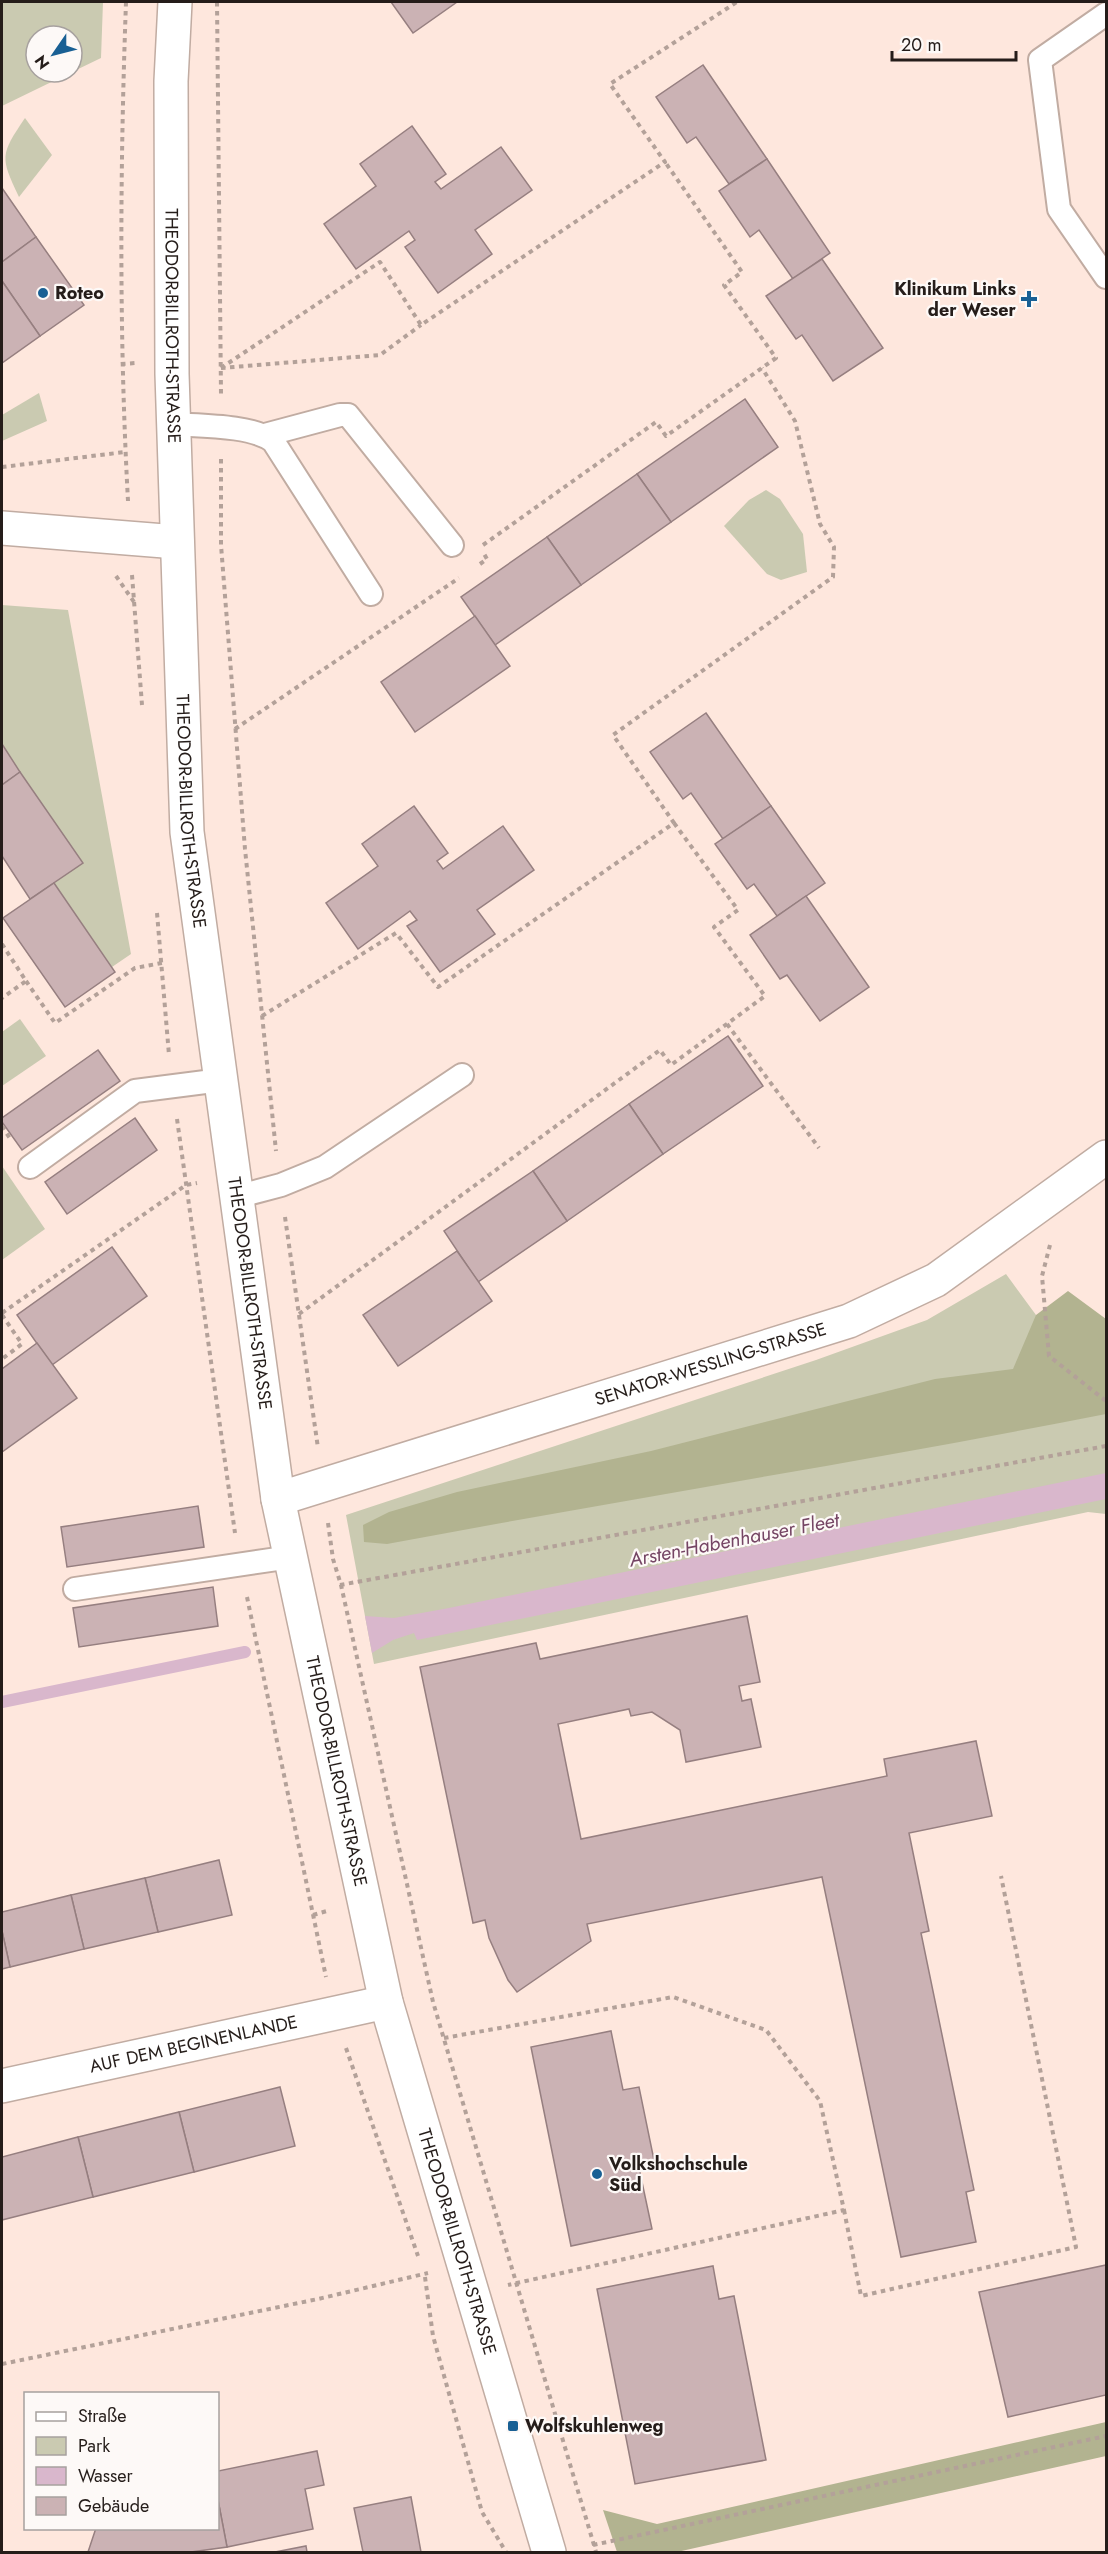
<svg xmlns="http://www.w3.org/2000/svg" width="1108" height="2554" font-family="Jost,sans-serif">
<rect width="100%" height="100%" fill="#fee7dd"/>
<g fill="#cacab1">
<polygon points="2,2 103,2 101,58 72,72 72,36 36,36 36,72 72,72 2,106"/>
<path d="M 25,118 L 52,155 L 19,197 C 0,157 0,155 25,118 Z"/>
<polygon points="39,393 47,421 2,441 2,415"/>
<polygon points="766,490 780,499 803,534 807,572 781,580 767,574 724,526 749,500"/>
<polygon points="2,605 68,610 131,954 112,967 54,883 82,863 2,745"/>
<polygon points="20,1019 46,1056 2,1086 2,1032"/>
<polygon points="2,1166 45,1229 2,1260"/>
<polygon points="1006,1274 1036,1315 1106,1371 1106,1514 1088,1512 374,1664 346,1515 816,1360 927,1320"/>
</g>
<g fill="#b2b390">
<path d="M 1068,1291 L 1106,1319 L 1106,1414 C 867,1461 627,1499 387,1544 L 364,1542 L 363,1525 L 389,1512 L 457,1492 L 651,1451 L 935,1379 L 1013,1369 L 1036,1315 Z"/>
<polygon points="1106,2422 1106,2456 677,2552 617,2552 603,2510 657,2524"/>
</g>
<polygon fill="#d9b7cc" points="1106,1473 1106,1499 417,1640 414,1633 393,1640 372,1653 365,1616 394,1618 449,1608"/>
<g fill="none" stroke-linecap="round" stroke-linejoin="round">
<polyline stroke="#d9b7cc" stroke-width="12" points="2,1702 245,1652"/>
</g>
<g fill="#cbb2b4" stroke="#967f80" stroke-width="1.5">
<polygon points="391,2 457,2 413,33"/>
<polygon points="703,65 767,159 729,184 696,137 687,143 656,97"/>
<polygon points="412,126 446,174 435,182 441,189 501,147 532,190 475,230 492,254 438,293 405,247 415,240 409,231 356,269 324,224 376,186 360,164"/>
<polygon points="767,159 830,253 793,279 759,230 750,237 719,191"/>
<polygon points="2,188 36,237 2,262"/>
<polygon points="36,237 84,305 40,336 2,281 2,262"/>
<polygon points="822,259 883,348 833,381 802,335 796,339 766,296"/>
<polygon points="2,281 40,336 2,363"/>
<polygon points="745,399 778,447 671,522 637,474"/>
<polygon points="637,474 671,522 581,585 547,537"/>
<polygon points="547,537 581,585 495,645 461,597"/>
<polygon points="475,616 510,666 415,732 381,682"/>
<polygon points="706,713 771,806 723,839 691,793 683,799 650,752"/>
<polygon points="2,744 20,772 2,785"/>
<polygon points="20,772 83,863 30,899 2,856 2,785"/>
<polygon points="414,806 448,853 437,861 443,869 503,826 534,870 477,910 495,934 440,972 407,926 417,920 410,911 358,949 326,903 378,866 362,844"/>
<polygon points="771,806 825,883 777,916 754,884 747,889 715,844"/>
<polygon points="54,883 115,972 65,1007 3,918"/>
<polygon points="806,896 869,987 820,1021 787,975 780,979 750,935"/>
<polygon points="728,1036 763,1086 663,1154 629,1104"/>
<polygon points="98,1050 120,1081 22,1150 2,1122 2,1118"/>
<polygon points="629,1104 663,1154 567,1221 533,1171"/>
<polygon points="135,1118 157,1150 67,1214 45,1182"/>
<polygon points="533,1171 567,1221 478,1282 444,1231"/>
<polygon points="112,1247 147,1296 52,1365 17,1315"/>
<polygon points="457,1251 492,1301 398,1366 363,1315"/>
<polygon points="37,1343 77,1398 2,1452 2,1369"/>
<polygon points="198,1506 204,1547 67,1567 61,1527"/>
<polygon points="213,1587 218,1626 79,1647 73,1608"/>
<polygon points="747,1616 760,1682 739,1686 742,1701 751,1699 761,1747 686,1762 680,1730 652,1712 631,1716 629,1709 558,1724 581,1839 887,1776 884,1759 976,1741 992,1816 909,1833 929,1931 921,1933 974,2190 966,2192 976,2242 901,2257 822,1877 587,1924 591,1941 517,1992 508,1980 489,1938 485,1920 473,1923 420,1667 536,1643 540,1659"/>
<polygon points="219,1860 232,1915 158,1932 145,1878"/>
<polygon points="145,1878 158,1932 84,1949 71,1895"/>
<polygon points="71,1895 84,1949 10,1967 2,1931 2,1912"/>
<polygon points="2,1931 10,1967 2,1969"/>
<polygon points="611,2031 623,2090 639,2087 655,2165 639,2168 652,2229 571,2246 531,2047"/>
<polygon points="280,2087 295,2146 194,2172 179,2112"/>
<polygon points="179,2112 194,2172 93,2197 78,2137"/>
<polygon points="78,2137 93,2197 2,2220 2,2157"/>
<polygon points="1106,2265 1106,2395 1008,2417 979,2292"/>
<polygon points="713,2266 719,2299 734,2296 766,2460 635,2484 597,2289"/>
<polygon points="317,2451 324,2485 305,2489 313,2529 227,2547 218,2500 218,2471"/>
<polygon points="411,2497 421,2552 363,2552 354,2508"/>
<polygon points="218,2500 227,2547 191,2552 88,2552 96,2528 218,2528"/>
<polygon points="306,2546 307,2552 275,2552"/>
</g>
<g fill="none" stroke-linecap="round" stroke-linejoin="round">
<g stroke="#c1aca2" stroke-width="26">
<g id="service">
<polyline points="1106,14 1040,60 1059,209 1106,277"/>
<path d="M 173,424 C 201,426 251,425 273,441 L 371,594"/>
<polyline points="265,435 340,415 348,415 452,545"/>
<polyline points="30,1167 135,1091 221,1080"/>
<polyline points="236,1197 281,1185 325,1167 462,1075"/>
<polyline points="75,1589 291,1557"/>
</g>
</g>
<g stroke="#c1aca2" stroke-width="36">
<g id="minor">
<polyline points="2,528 177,542"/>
<path id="s1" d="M 278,1499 L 849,1321 L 936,1280 L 1106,1157"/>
<path id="s2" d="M 2,2086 L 386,2002"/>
</g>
</g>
<g stroke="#c1aca2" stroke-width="36">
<g id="tertiary">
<path id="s3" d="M 175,2 L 171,81 L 172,374 L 187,832 L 278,1499 L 386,2002 L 549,2552"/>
</g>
</g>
<g stroke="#b3a199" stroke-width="4" stroke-dasharray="4.5 4.5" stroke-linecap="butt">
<path d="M 126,2 C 120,168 119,335 128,501"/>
<polyline points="217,2 221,394"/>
<polyline points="121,364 136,363"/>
<polyline points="221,368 380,262 421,325 665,162 610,84 737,2"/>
<polyline points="221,368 380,355 421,325"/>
<polyline points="221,459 221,545 245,849 276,1151"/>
<polyline points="2,467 125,452"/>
<polyline points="483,545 656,422 666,436 776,358 724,285 742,272 665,162"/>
<polyline points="480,564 487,559 483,552"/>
<polyline points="132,575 142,705"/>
<polyline points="116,576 134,602"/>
<polyline points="235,729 459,578"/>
<polyline points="157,913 169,1055"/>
<polyline points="2,944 26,981 2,998"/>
<polyline points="26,981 55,1023 135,968 162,963"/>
<polyline points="262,1016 396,933 438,987 674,823 613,735 833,577 834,547 820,524 795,421 762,368"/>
<polyline points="727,1024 819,1148"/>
<polyline points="177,1119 235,1533"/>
<polyline points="2,1126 11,1140"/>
<polyline points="285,1217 318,1448"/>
<polyline points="1050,1245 1042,1276 1049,1356 1106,1401"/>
<polyline points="2,1313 186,1185 197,1183"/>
<polyline points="299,1314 660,1050 671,1065 765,996 714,927 738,910 674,823"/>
<polyline points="2,1315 22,1344 2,1359"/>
<polyline points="328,1523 333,1559 341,1585 433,2002 596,2552"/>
<polyline points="340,1585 1106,1446"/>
<polyline points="247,1597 326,1977"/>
<polyline points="313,1915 327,1911"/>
<polyline points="444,2038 673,1997 766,2030 820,2101 844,2210 508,2285"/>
<polyline points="346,2048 418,2256"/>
<polyline points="844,2210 861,2296 1076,2247 1001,1876"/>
<polyline points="425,2277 433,2336 482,2512 506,2552"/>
<polyline points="2,2364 318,2299 428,2273"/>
<polyline points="593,2545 1106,2436"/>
</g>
<use href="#service" stroke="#fff" stroke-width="22"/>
<use href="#minor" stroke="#fff" stroke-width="33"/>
<use href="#tertiary" stroke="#fff" stroke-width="33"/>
</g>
<g fill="#196094" stroke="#fdf9f7" stroke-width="2">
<circle cx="43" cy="293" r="6"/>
<path d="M1026 290h6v6h6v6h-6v6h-6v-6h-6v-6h6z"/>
<circle cx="597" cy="2174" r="6"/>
<rect x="507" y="2420" width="12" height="12" rx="3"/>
</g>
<g text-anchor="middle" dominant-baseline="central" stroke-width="4.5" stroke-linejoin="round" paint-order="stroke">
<g font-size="18" font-weight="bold" fill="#251d1a" stroke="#fdf9f7" text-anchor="start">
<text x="1016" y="289" text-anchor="end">Klinikum Links<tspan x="1016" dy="21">der Weser</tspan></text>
<text x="55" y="293">Roteo</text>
<text x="609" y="2164">Volkshochschule<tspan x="609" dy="21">Süd</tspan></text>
<text x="525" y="2426">Wolfskuhlenweg</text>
</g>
<g font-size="18" fill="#251d1a" stroke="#fdf9f7">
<text stroke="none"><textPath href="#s3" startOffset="324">THEODOR-BILLROTH-STRASSE</textPath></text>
<text stroke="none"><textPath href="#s3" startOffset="810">THEODOR-BILLROTH-STRASSE</textPath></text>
<text stroke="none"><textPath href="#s3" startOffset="1296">THEODOR-BILLROTH-STRASSE</textPath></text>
<text stroke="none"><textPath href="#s1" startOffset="453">SENATOR-WESSLING-STRASSE</textPath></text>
<text stroke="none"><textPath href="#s3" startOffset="1782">THEODOR-BILLROTH-STRASSE</textPath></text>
<text stroke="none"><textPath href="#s2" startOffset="196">AUF DEM BEGINENLANDE</textPath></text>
<text stroke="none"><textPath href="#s3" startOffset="2268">THEODOR-BILLROTH-STRASSE</textPath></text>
</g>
<g font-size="20" font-style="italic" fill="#754564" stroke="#fdf9f7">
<text transform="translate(734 1540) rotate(-11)">Arsten-Habenhauser Fleet</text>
</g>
</g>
<rect width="1108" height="2554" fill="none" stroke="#251d1a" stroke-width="6"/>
<rect x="24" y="2392" width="195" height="138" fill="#fdf9f7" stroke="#a7a19f" stroke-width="1.5"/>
<rect x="36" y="2412" width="30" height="9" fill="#ffffff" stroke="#a7a19f" stroke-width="1.5"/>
<text x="78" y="2422" font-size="18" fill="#251d1a">Straße</text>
<rect x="36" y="2437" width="30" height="18" fill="#cacab1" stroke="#a7a19f" stroke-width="1.5"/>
<text x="78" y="2452" font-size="18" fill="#251d1a">Park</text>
<rect x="36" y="2467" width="30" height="18" fill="#d9b7cc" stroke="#a7a19f" stroke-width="1.5"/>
<text x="78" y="2482" font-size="18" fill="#251d1a">Wasser</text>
<rect x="36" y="2497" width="30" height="18" fill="#cbb2b4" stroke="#a7a19f" stroke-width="1.5"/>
<text x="78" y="2512" font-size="18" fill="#251d1a">Gebäude</text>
<g transform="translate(54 54) rotate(235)"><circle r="28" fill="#fdf9f7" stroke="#a7a19f" stroke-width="1.5"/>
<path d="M0-4.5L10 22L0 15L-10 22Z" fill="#196094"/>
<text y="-9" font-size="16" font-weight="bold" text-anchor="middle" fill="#251d1a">N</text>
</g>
<path d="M892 51v9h124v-9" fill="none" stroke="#251d1a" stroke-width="3"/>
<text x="901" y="51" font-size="18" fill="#251d1a" stroke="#fdf9f7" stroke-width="4.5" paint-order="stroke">20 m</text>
</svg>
